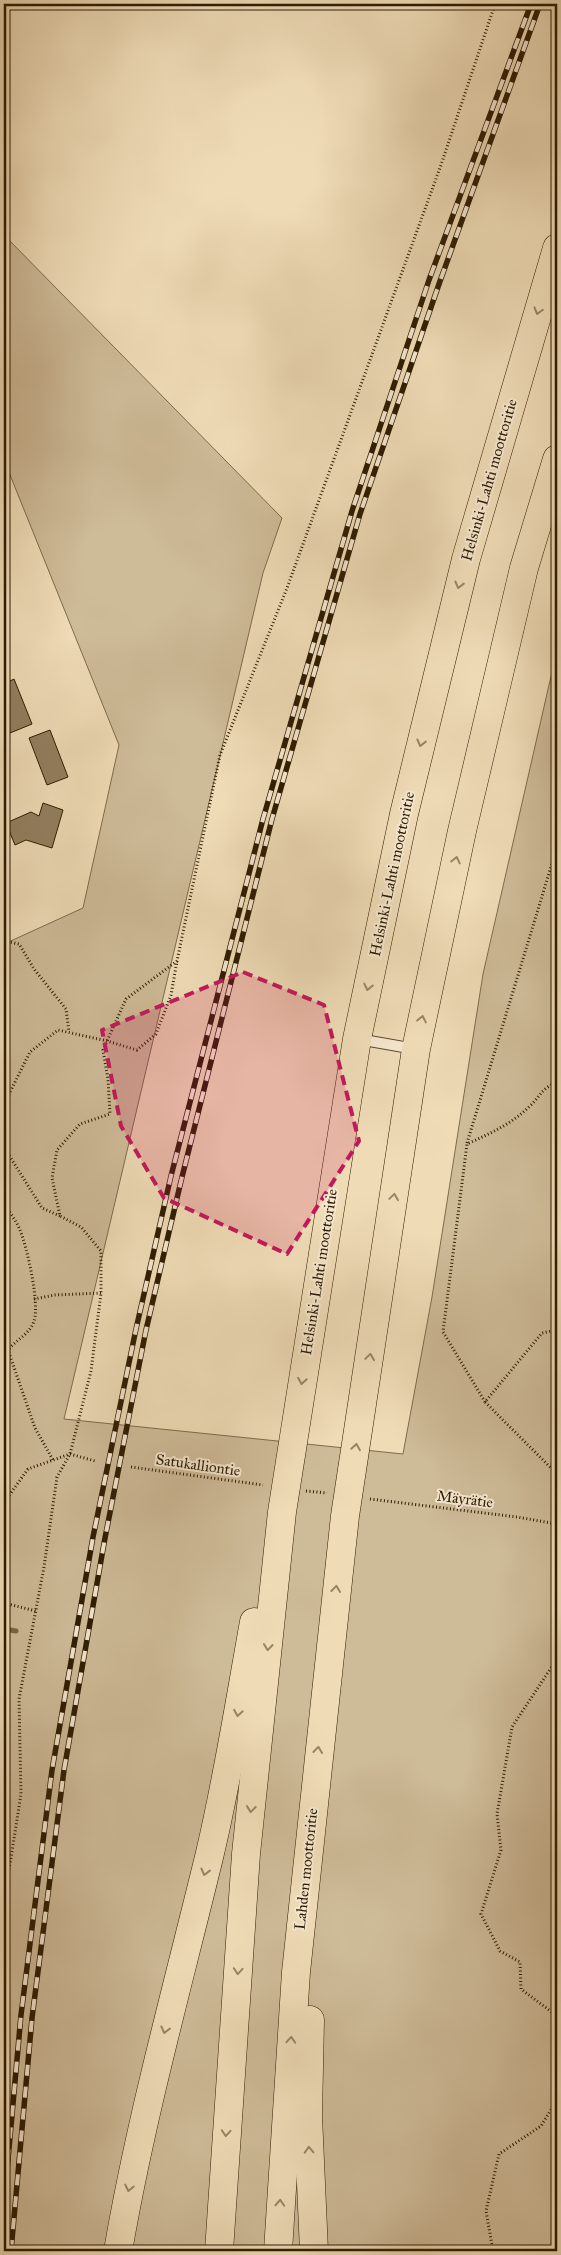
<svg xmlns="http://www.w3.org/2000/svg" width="561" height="2255" font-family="'IM FELL Great Primer',serif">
<rect width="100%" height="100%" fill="#efdcb7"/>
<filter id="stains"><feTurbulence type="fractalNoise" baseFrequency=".004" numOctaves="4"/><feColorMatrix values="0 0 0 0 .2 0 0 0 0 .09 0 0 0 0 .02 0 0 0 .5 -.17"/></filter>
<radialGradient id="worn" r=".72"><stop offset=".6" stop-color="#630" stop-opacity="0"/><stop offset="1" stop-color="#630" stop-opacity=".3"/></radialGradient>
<polygon fill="#cebb98" stroke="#7e6b4c" points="4,235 282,518 263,573 64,1419 403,1454 432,1297 483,974 557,650 557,2251 4,2251 4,944 83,908 119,745 4,460"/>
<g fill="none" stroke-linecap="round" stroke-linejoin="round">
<polyline stroke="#7a6749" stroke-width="5" points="4,1629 16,1631"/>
</g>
<g fill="#927f5f" stroke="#2e1b00">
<polygon points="14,679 32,724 10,733 4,719 4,684"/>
<polygon points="50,730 68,777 47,785 29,738"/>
<polygon points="43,803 63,810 52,848 26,840 15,845 6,823 31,812 39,816"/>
</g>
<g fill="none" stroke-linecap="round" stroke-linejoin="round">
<g stroke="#5e4b2e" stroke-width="12">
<polyline id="lane" points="358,1039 415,1049"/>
</g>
<g stroke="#2e1b00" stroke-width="29">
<g id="highway">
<polyline points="310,2020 308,2116 314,2251"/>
<path d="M 118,2251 C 141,2117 178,1985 210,1853 C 228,1777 240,1699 254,1622"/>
<polyline points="219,2251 246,1854 282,1512 357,1039 404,814 466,559 557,248"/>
<polyline points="278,2251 296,1972 345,1516 416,1049 462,831 524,568 557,459"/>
</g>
</g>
<g stroke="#2e1b00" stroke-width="3" stroke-dasharray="1 2.5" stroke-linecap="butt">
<polyline points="4,941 19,944 34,969 66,1009 69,1032"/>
<polyline points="467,1143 557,847"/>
<path d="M 4,1203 C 9,1212 16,1220 20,1230 C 27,1247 40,1304 34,1321 C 30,1334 16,1340 8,1350"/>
<polyline points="60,1216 42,1208 7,1152 6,1100 30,1052 58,1030 107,1041 137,1050 156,1034 171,995 177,961"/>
<polyline points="34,1299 55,1295 101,1293"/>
<polyline points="557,1330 542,1333 485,1402 557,1474"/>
<polyline points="4,1343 8,1350 35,1428 53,1460"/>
<path d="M 485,1402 L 443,1332 L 467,1144 C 491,1133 512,1124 531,1105 C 540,1096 544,1086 557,1083"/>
<polyline points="131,1467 263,1485"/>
<polyline points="306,1491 327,1493"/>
<polyline points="370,1499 517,1517 557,1524"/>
<polyline points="4,1512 8,1497 28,1469 70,1454 95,1461"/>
<polyline points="4,1603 36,1611"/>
<polyline points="557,1663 551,1668 512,1727 497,1814 501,1850 481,1914 500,1951 520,1962 521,1989 557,2016"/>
<polyline points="4,1886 10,1864 21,1794 19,1699 44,1567 57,1477 70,1454 91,1371 101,1293 101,1251 81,1227 60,1216 52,1178 57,1150 80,1124 110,1114 108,1079 103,1050 126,999 177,961 220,755 287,588 441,165 495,4"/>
<polyline points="493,2251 486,2211 499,2154 541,2126 557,2100"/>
</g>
<use href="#lane" stroke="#f5e8d0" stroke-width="10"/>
<use href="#highway" stroke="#efdcb7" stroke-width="28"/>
<g stroke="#2e1b00" stroke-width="5.5">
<g id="rail">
<polyline points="4,2204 21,2015 52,1770 93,1537 136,1329 171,1176 263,819 352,511 429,280 531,4"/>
<polyline points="11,2251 32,2018 64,1770 105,1538 146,1330 182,1177 272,819 360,514 439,284 540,4"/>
</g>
</g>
<use href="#rail" stroke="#f5e8d0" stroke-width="4" stroke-dasharray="11" stroke-linecap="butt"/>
</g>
<defs><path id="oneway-chevron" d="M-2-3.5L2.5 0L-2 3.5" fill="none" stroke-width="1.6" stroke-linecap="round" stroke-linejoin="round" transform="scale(1.25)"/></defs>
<g stroke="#988565">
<use href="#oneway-chevron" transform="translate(538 311) rotate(106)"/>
<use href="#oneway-chevron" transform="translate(459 585) rotate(104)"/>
<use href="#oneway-chevron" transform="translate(421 743) rotate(104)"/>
<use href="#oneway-chevron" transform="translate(456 860) rotate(-78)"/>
<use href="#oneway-chevron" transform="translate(368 987) rotate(102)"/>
<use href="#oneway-chevron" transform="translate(422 1019) rotate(-78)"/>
<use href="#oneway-chevron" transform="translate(394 1197) rotate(-82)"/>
<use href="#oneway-chevron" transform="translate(370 1357) rotate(-82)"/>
<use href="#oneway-chevron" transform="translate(302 1381) rotate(99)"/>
<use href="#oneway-chevron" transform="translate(356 1447) rotate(-81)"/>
<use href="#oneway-chevron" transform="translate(336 1589) rotate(-84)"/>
<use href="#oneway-chevron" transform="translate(268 1647) rotate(96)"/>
<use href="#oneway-chevron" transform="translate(238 1713) rotate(100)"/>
<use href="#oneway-chevron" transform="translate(318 1750) rotate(-84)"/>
<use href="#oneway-chevron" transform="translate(251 1809) rotate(96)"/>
<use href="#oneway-chevron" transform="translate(205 1872) rotate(104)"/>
<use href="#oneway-chevron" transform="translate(238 1971) rotate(94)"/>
<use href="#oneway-chevron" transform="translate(165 2030) rotate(104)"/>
<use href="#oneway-chevron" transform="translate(291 2040) rotate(-86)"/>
<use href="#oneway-chevron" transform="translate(226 2133) rotate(94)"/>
<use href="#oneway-chevron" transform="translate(309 2150) rotate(-92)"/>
<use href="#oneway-chevron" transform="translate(129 2188) rotate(102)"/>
<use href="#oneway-chevron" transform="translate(280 2203) rotate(-87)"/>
</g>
<path fill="#c2185b" fill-opacity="0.2" stroke="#c2185b" stroke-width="4" stroke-dasharray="10 6" stroke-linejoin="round" d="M 243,972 L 324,1005 L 359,1141 L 287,1254 L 164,1198 L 121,1126 L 102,1030 Z"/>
<g text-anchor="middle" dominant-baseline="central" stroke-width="4" stroke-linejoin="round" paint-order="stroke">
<g font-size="15" fill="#2e1b00" stroke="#f5e8d0">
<text transform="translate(489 480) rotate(-74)">Helsinki-Lahti moottoritie</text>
<text transform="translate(392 874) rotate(-78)">Helsinki-Lahti moottoritie</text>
<text transform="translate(319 1272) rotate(-81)">Helsinki-Lahti moottoritie</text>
<text transform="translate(198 1465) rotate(8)">Satukalliontie</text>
<text transform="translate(465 1499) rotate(7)">Mäyrätie</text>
<text transform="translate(306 1869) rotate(-84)">Lahden moottoritie</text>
</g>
</g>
<rect width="561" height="2255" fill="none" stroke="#efdcb7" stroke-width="20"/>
<rect x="5" y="5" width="551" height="2245" fill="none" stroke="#2e1b00" stroke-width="2.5"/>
<rect x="10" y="10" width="541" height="2235" fill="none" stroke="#2e1b00"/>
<rect width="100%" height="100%" filter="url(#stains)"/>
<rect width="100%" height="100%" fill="url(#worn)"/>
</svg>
